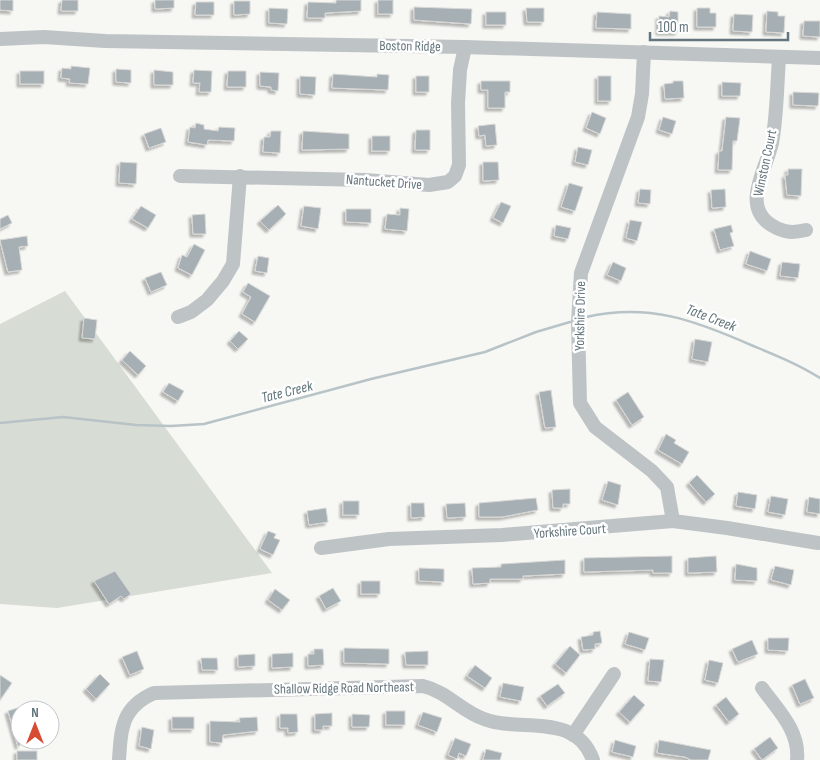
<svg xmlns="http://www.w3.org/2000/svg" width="820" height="760" font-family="'Sofia Sans Condensed',sans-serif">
<defs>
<filter id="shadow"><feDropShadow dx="-3" dy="3" stdDeviation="1" flood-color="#0004"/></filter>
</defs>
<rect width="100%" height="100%" fill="#f7f7f4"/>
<polygon fill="#d7dcd4" points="65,291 272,573 57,608 0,604 0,324"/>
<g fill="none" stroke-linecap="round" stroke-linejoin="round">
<g stroke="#b7c3c6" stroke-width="2.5">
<path d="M 586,317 C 649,303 694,320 751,345 C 775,355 798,364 820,378"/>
<polyline points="0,423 63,417 136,425 171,426 204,424 371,379 485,352 536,332 570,322"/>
</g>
</g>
<g fill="#a6afb3" stroke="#d9d8d7" filter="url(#shadow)">
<polygon points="0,0 13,0 13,11 0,10"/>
<polygon points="62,0 78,0 78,11 61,11"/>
<polygon points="155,0 174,0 174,8 155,9"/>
<polygon points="336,0 361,0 361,11 325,13 325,18 307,18 308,2 336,3"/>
<rect x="378" y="0" width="15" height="14"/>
<polygon points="234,1 250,1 250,14 234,15"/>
<polygon points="196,2 214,2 214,15 195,15"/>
<polygon points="414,7 472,9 471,24 414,20"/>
<polygon points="269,8 288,9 287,24 269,23"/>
<polygon points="526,8 544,8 544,22 527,22"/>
<polygon points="697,8 710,8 710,13 716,13 716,27 697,27"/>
<polygon points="670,11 678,12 678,32 659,32 659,16 669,17"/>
<polygon points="767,11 778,12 778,16 785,16 784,33 766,32"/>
<rect x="486" y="12" width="20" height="13"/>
<polygon points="597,12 631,14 631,29 596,28"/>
<polygon points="734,14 753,15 752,32 733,31"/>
<polygon points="804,21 820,21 820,37 803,36"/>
<polygon points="71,66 90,68 88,84 69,83 70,79 61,78 62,68 71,69"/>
<polygon points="116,69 131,70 131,83 116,82"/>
<polygon points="154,70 173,72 173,85 154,85"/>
<polygon points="194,70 212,71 211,92 199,92 200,83 193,83"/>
<rect x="20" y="71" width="24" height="13"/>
<polygon points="228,71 246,71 246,87 227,87"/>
<polygon points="260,72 279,73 278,91 271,90 271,87 260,86"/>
<polygon points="333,74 377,77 377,74 389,75 388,90 332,88"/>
<polygon points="300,76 316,77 315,95 300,94"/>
<rect x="416" y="76" width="13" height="16"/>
<rect x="598" y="76" width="13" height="25"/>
<polygon points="481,81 510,81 510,92 505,92 505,108 488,108 488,90 481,90"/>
<polygon points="673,81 683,81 684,98 665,99 664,84 673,83"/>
<polygon points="722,82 741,83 740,96 722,96"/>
<polygon points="793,92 819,93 818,106 793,105"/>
<polygon points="592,112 606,118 600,134 586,128"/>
<polygon points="663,117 676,121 672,134 659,130"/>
<polygon points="726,117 740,118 737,141 733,141 732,170 718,170 719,151 722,151"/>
<polygon points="196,123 204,125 204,129 218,131 219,127 235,128 234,141 208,140 207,145 188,142 190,127 195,128"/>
<polygon points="495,124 497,145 486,146 485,135 479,136 478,126"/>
<polygon points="161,128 166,142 149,148 144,134"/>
<polygon points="416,130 430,130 430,150 415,150"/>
<polygon points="271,131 281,131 280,153 263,152 264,137 270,137"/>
<polygon points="303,131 349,134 349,149 302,150"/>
<rect x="372" y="136" width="18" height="15"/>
<polygon points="578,147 592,150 588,165 575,162"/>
<polygon points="120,162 137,163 136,184 119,183"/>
<polygon points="483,162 498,162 499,180 483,181"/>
<polygon points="788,169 802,169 801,196 787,195 785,175 788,175"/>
<polygon points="569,183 583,187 575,211 561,207"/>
<polygon points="640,189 651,190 650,204 638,203"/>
<polygon points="725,189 726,207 712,208 711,190"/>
<polygon points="501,202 511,206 503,223 493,218"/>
<polygon points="278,205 286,214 269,230 260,221"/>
<polygon points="141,206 156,215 148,228 132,219"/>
<polygon points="304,206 321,208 318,229 301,226"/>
<polygon points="400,208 409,209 407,231 385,229 387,214 400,215"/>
<polygon points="346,209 371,209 371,223 346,222"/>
<polygon points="205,214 206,234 193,234 192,215"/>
<polygon points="8,215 12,223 0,229 0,219"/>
<polygon points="630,220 642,222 637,241 626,238"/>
<polygon points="556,225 571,228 568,239 554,236"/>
<polygon points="731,225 733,232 730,233 734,246 720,250 714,229"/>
<polygon points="27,236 28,246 19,247 22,270 8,272 0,240"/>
<polygon points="194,244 205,250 192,275 178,268 182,255 187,257"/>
<polygon points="750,251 771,259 767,271 746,264"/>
<polygon points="258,256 269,258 267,273 255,271"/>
<polygon points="613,262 626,268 621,281 607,275"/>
<polygon points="782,262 800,264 798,278 780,276"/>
<polygon points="161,272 167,285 151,292 145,278"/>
<polygon points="248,283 270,296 255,322 242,314 251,297 243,292"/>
<polygon points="84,318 97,320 95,339 82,338"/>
<polygon points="239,331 248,339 238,349 230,341"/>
<polygon points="695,339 712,342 708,362 692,359"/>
<polygon points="130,351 146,366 138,375 122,360"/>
<polygon points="169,383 184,391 178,401 163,392"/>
<polygon points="551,390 556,427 545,428 539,392"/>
<polygon points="628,392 644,417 632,425 616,400"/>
<polygon points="666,434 676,440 674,443 689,452 682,464 658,450"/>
<polygon points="697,475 715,494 706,502 689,483"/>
<polygon points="608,481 621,485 618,505 602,500"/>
<polygon points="570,489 570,504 563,504 563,508 553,508 552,490"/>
<polygon points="738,492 757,495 755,509 736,506"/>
<polygon points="771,496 788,499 785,515 768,512"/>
<polygon points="809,497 820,499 820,514 807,512"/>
<polygon points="536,498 538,510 502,517 479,517 479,503"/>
<rect x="343" y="501" width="16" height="14"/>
<polygon points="411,503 424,503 425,517 411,518"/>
<polygon points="465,503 466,517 447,518 446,504"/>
<polygon points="326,508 328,522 309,525 307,511"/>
<polygon points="268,531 276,534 274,538 280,540 273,555 260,549"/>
<polygon points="672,556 672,573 653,573 653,570 584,572 584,558"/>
<polygon points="716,556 717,572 688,573 688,558"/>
<polygon points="565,560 565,574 523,576 523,579 490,579 490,583 473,584 472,568 501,567 501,564"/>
<polygon points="736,564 757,568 757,581 735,580"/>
<polygon points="775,566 794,570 791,585 771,580"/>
<polygon points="419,568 444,569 444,582 419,581"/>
<polygon points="115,571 131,594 124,599 121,596 109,604 94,581"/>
<rect x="361" y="581" width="19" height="13"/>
<polygon points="333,588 341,601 326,609 319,596"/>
<polygon points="275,589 290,600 282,610 268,600"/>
<polygon points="600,631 602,643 595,644 595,649 583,650 581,637 593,635 593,632"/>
<polygon points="629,632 649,638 645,650 625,644"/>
<polygon points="768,638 789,638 788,651 768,650"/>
<polygon points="752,640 758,654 738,662 732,649"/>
<polygon points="570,646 580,655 566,673 555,664"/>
<polygon points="344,648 389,649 389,664 344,663"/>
<polygon points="314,649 323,649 324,665 308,666 308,654 314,654"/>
<polygon points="137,651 144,669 130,675 122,657"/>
<polygon points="428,651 428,665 406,665 405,652"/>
<polygon points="293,653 293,667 272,668 272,654"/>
<polygon points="255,654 255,666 238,667 238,655"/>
<polygon points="201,658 217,658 218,670 202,670"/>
<polygon points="650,659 664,660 661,682 648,681"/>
<polygon points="709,660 723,663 718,683 705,680"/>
<polygon points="475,665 492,678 485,688 467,676"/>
<polygon points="100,674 110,684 96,699 86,689"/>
<polygon points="0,675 12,683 0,700"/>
<polygon points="805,679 814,698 800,704 792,685"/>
<polygon points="503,683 524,687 521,701 500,697"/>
<polygon points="558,684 565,693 547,706 540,696"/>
<polygon points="634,695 645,705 630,722 619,712"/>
<polygon points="726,697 739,714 729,722 716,705"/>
<polygon points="20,707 20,746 18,746 8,711"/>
<rect x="386" y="711" width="19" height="14"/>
<polygon points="423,712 442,718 437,732 418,725"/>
<polygon points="332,713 332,726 323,726 323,730 315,730 315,714"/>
<polygon points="280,714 297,714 298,732 288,733 288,728 280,728"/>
<polygon points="352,714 370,715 369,727 352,727"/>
<rect x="172" y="717" width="22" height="12"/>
<polygon points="257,717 258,731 223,735 222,743 210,742 210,721 240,722 239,718"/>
<polygon points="142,727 154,730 151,749 139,746"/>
<polygon points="770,737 778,748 762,760 754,749"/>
<polygon points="455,738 471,744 466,756 459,753 457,759 448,755"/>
<polygon points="615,740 636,746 633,757 612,752"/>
<polygon points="659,740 711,750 708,760 691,760 685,757 657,753"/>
<polygon points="486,749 502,753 500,760 483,760"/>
<rect x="17" y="751" width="20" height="9"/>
</g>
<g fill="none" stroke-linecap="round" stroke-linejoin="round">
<g stroke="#bec3c6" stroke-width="14">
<polyline points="0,39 44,37 105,41 465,47 820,58"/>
<polyline points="644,52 642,94 638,117 581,273 578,322 580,403 595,427 652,471 667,487 673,521"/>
<path d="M 779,58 C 777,86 777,115 772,143 C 766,170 740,207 773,226 C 785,233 793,233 806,230"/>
<polyline points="180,176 365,180 429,185 448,182 455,176 459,165 458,103 460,70 465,47"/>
<polyline points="178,317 191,312 207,300 223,281 233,264 240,176"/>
<polyline points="321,548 389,539 502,535 673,521 727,528 818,543"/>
<path d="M 762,688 C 778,710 800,731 797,760"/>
<polyline points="573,735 614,674"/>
<path d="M 119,760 C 121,728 122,707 154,693 L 423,686 C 448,692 461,711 484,719 C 519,733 576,711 593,760"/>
</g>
</g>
<g text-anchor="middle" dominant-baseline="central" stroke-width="5" stroke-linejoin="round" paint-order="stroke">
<g font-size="14" fill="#64757d" stroke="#fff">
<text transform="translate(410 46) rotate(1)">Boston Ridge</text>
<text transform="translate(765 163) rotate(-78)">Winston Court</text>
<text transform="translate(384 182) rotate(4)">Nantucket Drive</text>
<text transform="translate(580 316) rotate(-89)">Yorkshire Drive</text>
<text transform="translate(570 531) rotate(-4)">Yorkshire Court</text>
<text transform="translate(344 688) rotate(-1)">Shallow Ridge Road Northeast</text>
</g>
<g font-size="15" font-style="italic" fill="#5f7478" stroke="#fff">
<text transform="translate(711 318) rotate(21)">Tate Creek</text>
<text transform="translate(287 392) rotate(-14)">Tate Creek</text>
</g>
</g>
<g transform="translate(35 725)"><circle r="24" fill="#ffffff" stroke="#c1c8cb"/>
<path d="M0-4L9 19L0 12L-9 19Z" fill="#d74b34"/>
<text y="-8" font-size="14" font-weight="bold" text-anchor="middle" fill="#64757d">N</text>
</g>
<path d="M650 32v8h138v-8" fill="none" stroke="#64757d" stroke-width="2.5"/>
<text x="658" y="32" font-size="15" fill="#64757d" stroke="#ffffff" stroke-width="4" paint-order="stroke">100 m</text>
</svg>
